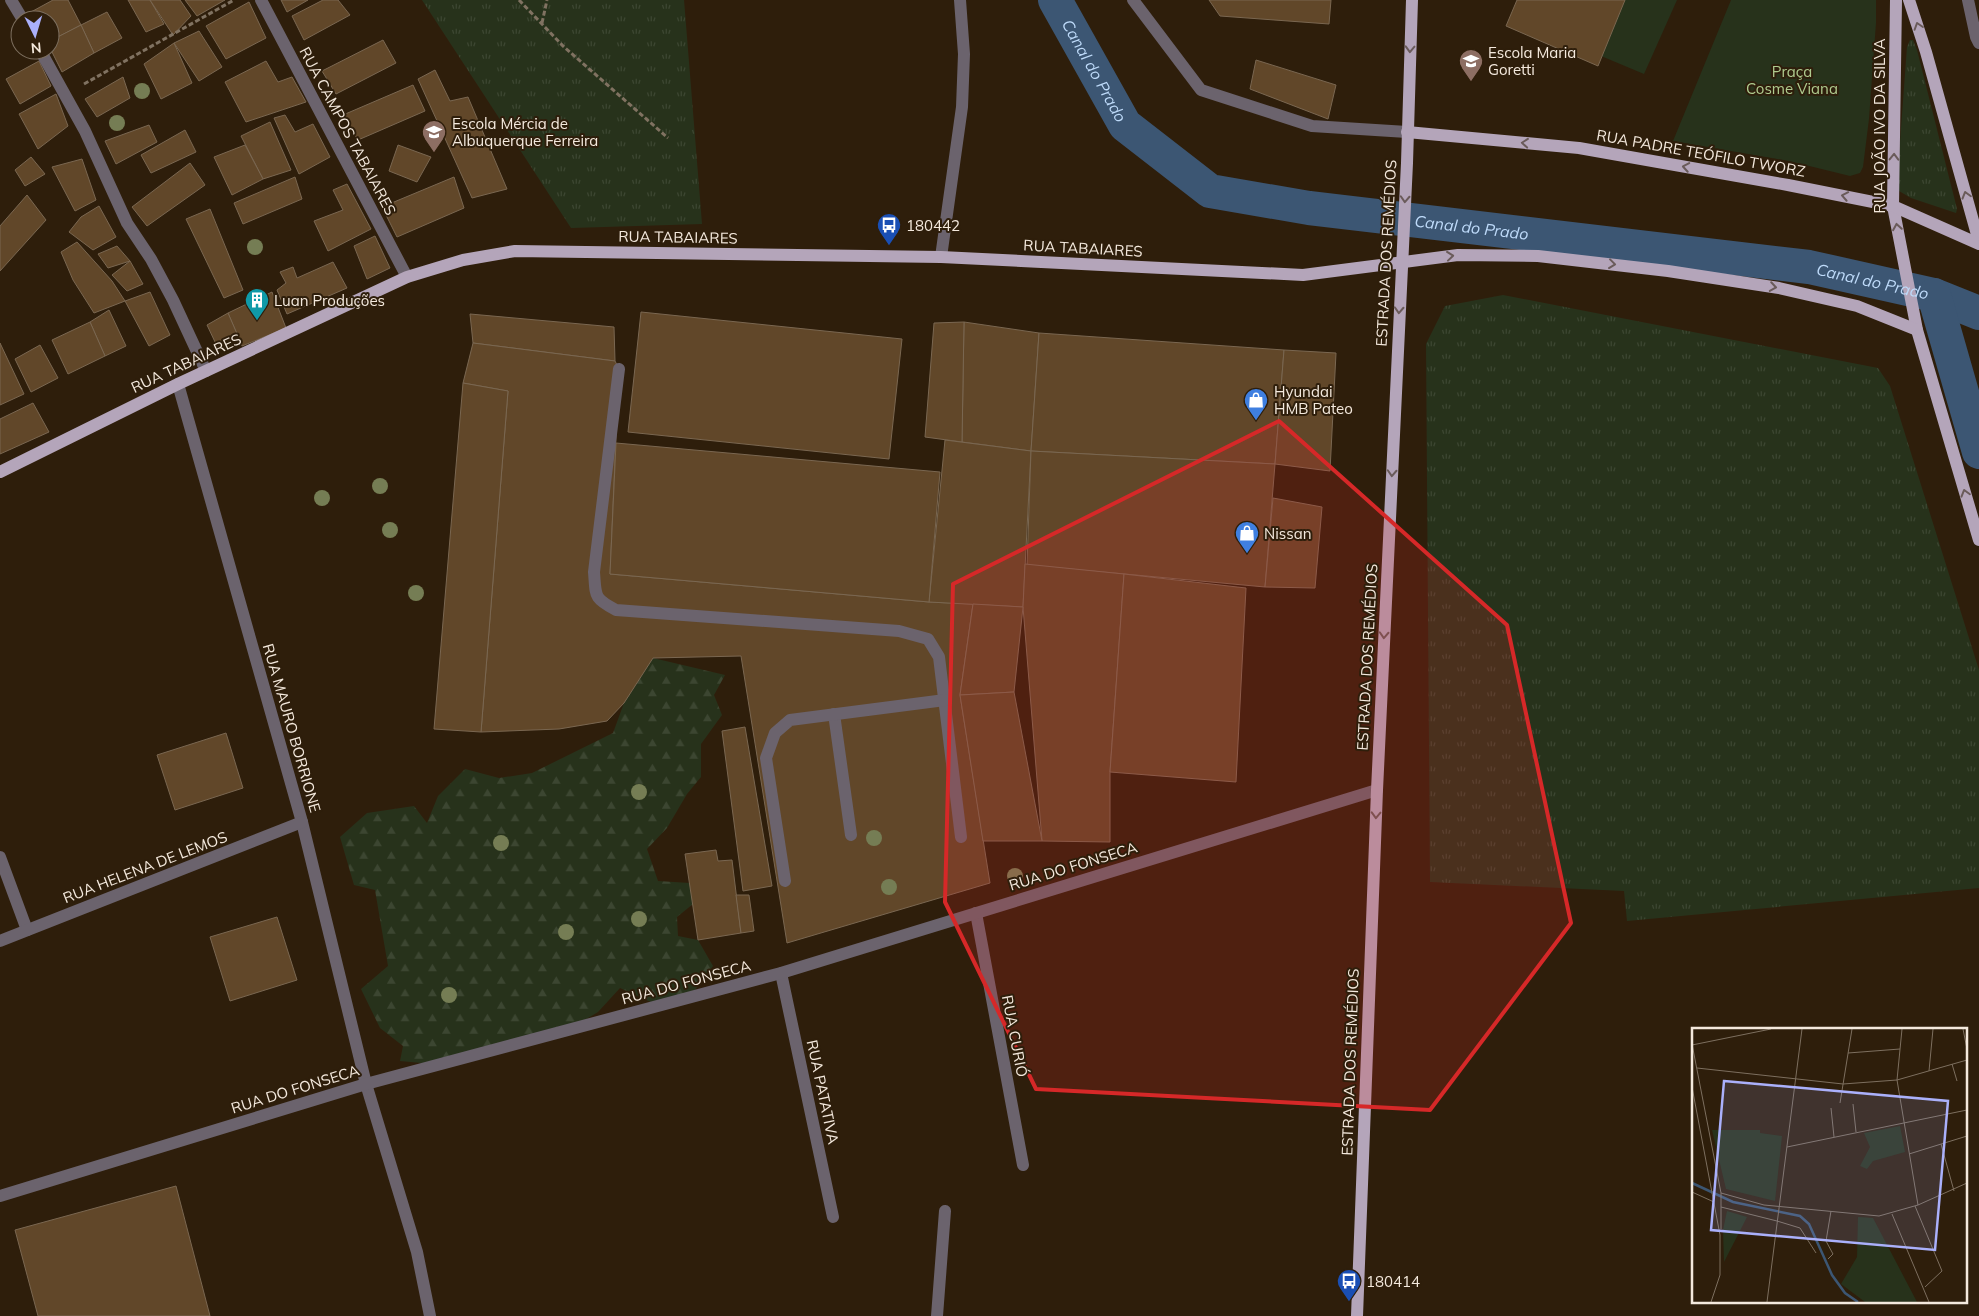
<svg xmlns="http://www.w3.org/2000/svg" width="1979" height="1316" font-family="Mulish,sans-serif">
<defs>
<pattern id="grass-tufts" width="24" height="20" patternUnits="userSpaceOnUse" patternTransform="scale(1.25)"><rect width="24" height="20" fill="#27321b"/><path d="M3 7l-1-3M5 7V3M7 7l1-3M15 17l-1-3M17 17v-4M19 17l1-3" fill="none" stroke="#3c4631"/></pattern>
<pattern id="forest-firs" width="22" height="20" patternUnits="userSpaceOnUse" patternTransform="scale(1.25)"><rect width="22" height="20" fill="#27321b"/><path d="M5 1l3.5 6h-7zM16 11l3.5 6h-7z" fill="#3c4631"/></pattern>
</defs>
<rect width="100%" height="100%" fill="#2e1e0b"/>
<g fill="url(#grass-tufts)">
<polygon points="422,0 684,0 702,224 571,228"/>
<polygon points="1910,40 1913,40 1917,50 1957,209 1956,213 1911,198 1899,191 1898,169 1907,47"/>
<polygon points="1503,295 1878,368 1890,386 1979,670 1979,888 1627,921 1624,891 1430,882 1426,344 1445,306"/>
</g>
<polygon fill="url(#forest-firs)" points="653,658 725,675 714,695 722,715 701,744 701,777 687,794 667,828 647,849 658,881 690,883 693,904 677,917 678,936 698,940 713,966 695,990 655,1004 620,988 598,1012 563,1033 454,1066 400,1061 403,1046 380,1028 361,989 388,966 375,890 354,885 340,837 367,813 414,806 427,823 438,796 465,769 499,778 532,773 613,733 624,703"/>
<g fill="#27321b">
<polygon points="1625,0 1677,0 1644,74 1601,56"/>
<polygon points="1731,0 1876,0 1876,23 1869,119 1863,167 1860,173 1850,176 1789,161 1673,141"/>
</g>
<g fill="none" stroke-linecap="round" stroke-linejoin="round">
<g stroke="#3c5673" stroke-width="34">
<path id="s1" d="M 1055,0 L 1125,125 L 1210,191 L 1309,208 L 1809,267 L 1934,295 L 1979,313"/>
<polyline points="1934,295 1979,452"/>
</g>
</g>
<g fill="#614729" stroke="#7a6751">
<polygon points="53,0 68,0 81,25 50,41 50,20 35,20 31,12"/>
<polygon points="128,0 150,0 164,24 146,32"/>
<polygon points="150,0 180,0 191,16 173,35"/>
<polygon points="185,0 225,0 197,16"/>
<polygon points="281,0 308,0 287,12"/>
<polygon points="323,0 338,0 350,15 304,40 292,16"/>
<polygon points="1209,0 1331,0 1329,24 1220,16"/>
<polygon points="1517,0 1625,0 1598,66 1506,26"/>
<polygon points="249,2 266,38 226,59 206,26"/>
<polygon points="107,12 122,38 94,53 81,25"/>
<polygon points="81,25 94,53 62,72 50,48 50,41"/>
<polygon points="199,31 222,67 199,81 174,43"/>
<polygon points="383,40 396,63 336,94 322,71"/>
<polygon points="174,43 192,83 161,99 144,64"/>
<polygon points="1256,60 1336,85 1328,119 1250,89"/>
<polygon points="39,61 51,86 20,104 6,79"/>
<polygon points="266,61 278,82 292,77 306,102 246,122 225,82"/>
<polygon points="435,70 450,101 468,97 507,189 472,198 418,79"/>
<polygon points="123,77 130,98 97,117 85,99"/>
<polygon points="413,85 425,111 358,140 343,115"/>
<polygon points="56,94 68,126 38,149 19,114"/>
<polygon points="285,115 295,132 313,124 330,157 299,174 274,118"/>
<polygon points="270,122 291,170 263,179 241,136"/>
<polygon points="149,125 157,142 116,164 105,141"/>
<polygon points="185,130 196,152 151,173 141,155"/>
<polygon points="245,145 263,179 232,195 214,157"/>
<polygon points="398,145 431,157 417,182 389,171"/>
<polygon points="31,157 45,174 25,186 15,170"/>
<polygon points="82,159 96,200 75,211 52,167"/>
<polygon points="190,163 205,185 147,226 132,207"/>
<polygon points="295,177 302,199 243,224 234,203"/>
<polygon points="454,177 464,208 397,237 382,207"/>
<polygon points="347,184 371,229 328,251 314,221 343,210 333,190"/>
<polygon points="27,195 46,220 0,271 0,226"/>
<polygon points="99,206 116,237 93,250 69,232 81,217"/>
<polygon points="210,209 243,290 224,298 186,219"/>
<polygon points="375,236 390,268 367,279 354,246"/>
<polygon points="77,242 112,281 125,301 94,313 73,280 61,252"/>
<polygon points="117,246 130,261 108,268 98,254"/>
<polygon points="130,261 143,284 127,291 112,275"/>
<polygon points="333,262 347,288 287,314 277,290 286,283 280,272 293,267 297,278"/>
<polygon points="150,292 170,335 149,346 125,301"/>
<polygon points="272,292 286,328 242,346 228,313"/>
<polygon points="109,310 126,346 105,356 90,322"/>
<polygon points="641,312 902,339 889,459 628,432"/>
<polygon points="228,313 238,336 216,344 207,325"/>
<polygon points="470,314 614,327 615,361 473,343"/>
<polygon points="90,322 105,356 68,374 52,340"/>
<polygon points="964,322 1039,333 1031,451 962,442"/>
<polygon points="964,322 962,442 925,437 934,323"/>
<polygon points="1039,333 1284,350 1275,464 1031,451"/>
<polygon points="0,343 24,394 0,405"/>
<polygon points="473,343 615,361 619,369 610,574 929,602 973,604 960,695 990,883 787,943 741,656 653,658 624,703 607,721 559,729 481,732 508,391 463,383"/>
<polygon points="40,345 58,378 31,392 15,359"/>
<polygon points="1284,350 1336,353 1330,471 1275,464"/>
<polygon points="463,383 508,391 481,732 434,729"/>
<polygon points="33,403 49,432 0,454 0,419"/>
<polygon points="945,440 1031,451 1023,607 929,602"/>
<polygon points="616,443 940,472 929,602 610,574"/>
<polygon points="1031,451 1275,464 1265,587 1027,565"/>
<polygon points="1273,498 1322,507 1315,588 1265,587"/>
<polygon points="1025,564 1124,574 1110,772 1110,842 1042,841 1023,607"/>
<polygon points="1124,574 1246,588 1236,782 1110,772"/>
<polygon points="973,604 1023,607 1014,692 960,695"/>
<polygon points="1014,692 1042,841 983,841 960,695"/>
<polygon points="745,727 772,886 743,891 722,731"/>
<polygon points="226,733 243,788 175,810 157,755"/>
<polygon points="716,850 718,861 732,860 741,933 698,940 685,854"/>
<polygon points="736,895 749,895 754,931 741,933"/>
<polygon points="277,917 297,980 230,1001 210,937"/>
<polygon points="176,1186 210,1316 38,1316 15,1230"/>
</g>
<g fill="none" stroke-linecap="round" stroke-linejoin="round">
<g stroke="#807261" stroke-width="3" stroke-dasharray="5 2.5" stroke-linecap="butt">
<polyline points="519,0 563,46 668,138"/>
<polyline points="542,23 547,0"/>
<polyline points="84,84 234,0"/>
</g>
<g stroke="#6b636d" stroke-width="12">
<polyline points="11,0 23,20"/>
<polyline points="261,0 407,277"/>
<polyline points="1133,0 1201,90 1312,126 1407,132"/>
<polyline points="1968,0 1976,37 1979,43"/>
<polyline points="40,50 85,131 127,223 151,259 173,300 206,371"/>
<polyline points="941,257 962,107 964,54 960,0"/>
<path d="M 619,369 L 594,572 C 596,596 593,598 616,610 L 899,631 L 928,639 L 939,657 L 961,837"/>
<polyline points="178,384 302,822 366,1084 417,1252 430,1316"/>
<polyline points="834,714 851,835"/>
<polyline points="0,857 27,930"/>
<polyline points="785,881 766,758 775,733 790,720 945,700"/>
<polyline points="976,913 1023,1165"/>
<polyline points="0,941 302,822"/>
<polyline points="781,973 833,1217"/>
<polyline points="0,1196 366,1084 781,973 1377,790"/>
<polyline points="937,1316 945,1211"/>
</g>
<g stroke="#b4a5ba" stroke-width="12">
<polyline points="1896,0 1893,206 1917,330 1979,540"/>
<polyline points="1909,0 1926,52 1979,242"/>
<polyline points="1407,132 1579,148 1788,185 1893,206 1979,244"/>
<polyline points="0,472 178,384 407,277 463,260 515,251 941,257 1303,275 1458,255 1538,256 1668,271 1779,288 1857,306 1917,330"/>
<polyline points="1357,1316 1377,790 1407,163 1412,0"/>
</g>
</g>
<g fill="#757d54">
<circle cx="142" cy="91" r="8"/>
<circle cx="117" cy="123" r="8"/>
<circle cx="255" cy="247" r="8"/>
<circle cx="380" cy="486" r="8"/>
<circle cx="322" cy="498" r="8"/>
<circle cx="390" cy="530" r="8"/>
<circle cx="416" cy="593" r="8"/>
<circle cx="639" cy="792" r="8"/>
<circle cx="874" cy="838" r="8"/>
<circle cx="501" cy="843" r="8"/>
<circle cx="1015" cy="876" r="8"/>
<circle cx="889" cy="887" r="8"/>
<circle cx="639" cy="919" r="8"/>
<circle cx="566" cy="932" r="8"/>
<circle cx="449" cy="995" r="8"/>
</g>
<defs><path id="oneway-chevron" d="M-2-3.5L2.5 0L-2 3.5" fill="none" stroke-width="1.6" stroke-linecap="round" stroke-linejoin="round" transform="scale(1.25)"/></defs>
<g stroke="#6a5b5a">
<use href="#oneway-chevron" transform="translate(1918 26) rotate(-108)"/>
<use href="#oneway-chevron" transform="translate(1410 49) rotate(92)"/>
<use href="#oneway-chevron" transform="translate(1525 143) rotate(-175)"/>
<use href="#oneway-chevron" transform="translate(1894 157) rotate(-89)"/>
<use href="#oneway-chevron" transform="translate(1686 167) rotate(-170)"/>
<use href="#oneway-chevron" transform="translate(1966 195) rotate(-106)"/>
<use href="#oneway-chevron" transform="translate(1845 196) rotate(-169)"/>
<use href="#oneway-chevron" transform="translate(1405 199) rotate(93)"/>
<use href="#oneway-chevron" transform="translate(1897 227) rotate(-99)"/>
<use href="#oneway-chevron" transform="translate(1450 256) rotate(-6)"/>
<use href="#oneway-chevron" transform="translate(1612 264) rotate(7)"/>
<use href="#oneway-chevron" transform="translate(1773 287) rotate(9)"/>
<use href="#oneway-chevron" transform="translate(1399 310) rotate(93)"/>
<use href="#oneway-chevron" transform="translate(1392 473) rotate(93)"/>
<use href="#oneway-chevron" transform="translate(1965 493) rotate(-106)"/>
<use href="#oneway-chevron" transform="translate(1384 635) rotate(93)"/>
<use href="#oneway-chevron" transform="translate(1376 815) rotate(92)"/>
</g>
<path fill="#d62828" fill-opacity="0.2" stroke="#d62828" stroke-width="4" stroke-linejoin="round" d="M 1279,421 L 1507,625 L 1571,923 L 1430,1110 L 1036,1089 L 945,902 L 953,584 Z"/>
<defs>
<g id="school-pin" transform="scale(1.25)"><path d="M0 17L-7.5 6A9.5 9.5 0 1 1 7.5 6Z" fill="#8d6e63" stroke="#2e1e0b"/><path d="M0-5L7-2L0 1L-7-2ZM-4 1L0 2.5L4 1V4Q0 6-4 4Z" fill="#fff"/></g>
<g id="bus-pin" transform="scale(1.25)"><path d="M0 17L-7.5 6A9.5 9.5 0 1 1 7.5 6Z" fill="#1a4fb4" stroke="#2e1e0b"/><path d="M-5-6H5V4H4V6H2V4H-2V6H-4V4H-5ZM-3.5-4V0h7V-4ZM-3.5 1.2v1.5H-2V1.2ZM2 1.2v1.5H3.5V1.2Z" fill="#fff"/></g>
<g id="building-pin" transform="scale(1.25)"><path d="M0 17L-7.5 6A9.5 9.5 0 1 1 7.5 6Z" fill="#0f9aa8" stroke="#2e1e0b"/><path d="M-4-6H4V6H1V3H-1V6H-4ZM-2.5-4.3h1.7v1.8h-1.7ZM.8-4.3h1.7v1.8H.8ZM-2.5-1h1.7V.8h-1.7ZM.8-1h1.7V.8H.8Z" fill="#fff"/></g>
<g id="shop-pin" transform="scale(1.25)"><path d="M0 17L-7.5 6A9.5 9.5 0 1 1 7.5 6Z" fill="#3f7fe0" stroke="#2e1e0b"/><path d="M-5-2.5h2.3a2.7 3.5 0 0 1 5.4 0H5L5.5 6h-11ZM-1.5-2.5h3a1.5 2.3 0 0 0-3 0Z" fill="#fff"/></g>
</defs>
<g fill-rule="evenodd">
<use href="#school-pin" x="1471" y="61"/>
<use href="#school-pin" x="434" y="132"/>
<use href="#bus-pin" x="889" y="225"/>
<use href="#building-pin" x="257" y="300"/>
<use href="#shop-pin" x="1256" y="400"/>
<use href="#shop-pin" x="1247" y="533"/>
<use href="#bus-pin" x="1349" y="1281"/>
</g>
<g text-anchor="middle" dominant-baseline="central" stroke-width="4" stroke-linejoin="round" paint-order="stroke">
<g font-size="15" fill="#f4e9dd" stroke="#2e1e0b" text-anchor="start">
<text x="1488" y="52">Escola Maria<tspan x="1488" dy="17">Goretti</tspan></text>
<text x="452" y="123">Escola Mércia de<tspan x="452" dy="17">Albuquerque Ferreira</tspan></text>
<text x="906" y="225">180442</text>
<text x="274" y="300">Luan Produções</text>
<text x="1274" y="391">Hyundai<tspan x="1274" dy="17">HMB Pateo</tspan></text>
<text x="1264" y="533">Nissan</text>
<text x="1366" y="1281">180414</text>
</g>
<g font-size="15" fill="#afcb8f" stroke="#2e1e0b">
<text x="1792" y="71">Praça<tspan x="1792" dy="17">Cosme Viana</tspan></text>
</g>
<g font-size="15" fill="#f4e9dd" stroke="#2e1e0b">
<text transform="translate(1879 126) rotate(-90)">RUA JOÃO IVO DA SILVA</text>
<text transform="translate(348 131) rotate(62)">RUA CAMPOS TABAIARES</text>
<text transform="translate(1701 153) rotate(10)">RUA PADRE TEÓFILO TWORZ</text>
<text transform="translate(678 237) rotate(1)">RUA TABAIARES</text>
<text transform="translate(1083 248) rotate(3)">RUA TABAIARES</text>
<text transform="translate(1386 253) rotate(-87)">ESTRADA DOS REMÉDIOS</text>
<text transform="translate(186 363) rotate(-25)">RUA TABAIARES</text>
<text transform="translate(1367 657) rotate(-87)">ESTRADA DOS REMÉDIOS</text>
<text transform="translate(292 728) rotate(74)">RUA MAURO BORRIONE</text>
<text transform="translate(1073 866) rotate(-17)">RUA DO FONSECA</text>
<text transform="translate(145 867) rotate(-21)">RUA HELENA DE LEMOS</text>
<text transform="translate(686 982) rotate(-15)">RUA DO FONSECA</text>
<text transform="translate(1015 1036) rotate(79)">RUA CURIÓ</text>
<text transform="translate(1350 1062) rotate(-88)">ESTRADA DOS REMÉDIOS</text>
<text transform="translate(295 1089) rotate(-17)">RUA DO FONSECA</text>
<text transform="translate(823 1092) rotate(78)">RUA PATATIVA</text>
</g>
<g font-size="16" font-style="italic" fill="#bedaf9" stroke="#2e1e0b">
<text stroke="none"><textPath href="#s1" startOffset="81">Canal do Prado</textPath></text>
<text stroke="none"><textPath href="#s1" startOffset="515">Canal do Prado</textPath></text>
<text stroke="none"><textPath href="#s1" startOffset="920">Canal do Prado</textPath></text>
</g>
</g>
<g transform="translate(1692 1028)">
<rect width="275" height="275" fill="#2e1e0b"/>
<path d="M 20,102 L 68,102 L 68,105 L 90,108 L 83,173 L 34,161 ZM 166,189 L 181,190 L 225,274 L 173,274 L 149,256 L 165,229 Z" fill="#27321b"/>
<path d="M 208,98 L 213,124 L 181,133 L 175,141 L 168,138 L 178,119 L 172,105 Z" fill="#27321b"/>
<path d="M 35,183 L 55,189 L 32,234 L 31,202 Z" fill="#27321b"/>
<path fill="none" stroke="#3c5673" stroke-width="2.5" d="M 0,155 L 41,174 L 108,188 L 117,196 L 140,247 L 153,265 L 166,274"/>
<path fill="none" stroke="#7d6f5f" stroke-width="1" d="M 210,1 L 205,52 L 226,177M 271,1 L 275,21M 0,16 L 29,165 L 29,201M 0,17 L 79,1M 156,25 L 208,21M 260,36 L 265,53M 5,40 L 151,56 L 205,52 L 275,32M 237,43 L 241,1M 0,59 L 28,207 L 28,247 L 19,274M 148,75 L 160,1M 161,76 L 164,104M 139,80 L 142,109M 249,116 L 262,163M 95,119 L 275,82M 217,126 L 275,108M 0,164 L 22,174M 29,165 L 72,177 L 187,188 L 226,177 L 275,155M 223,178 L 250,243 L 233,259M 29,179 L 85,193M 200,186 L 237,274M 85,193 L 108,200 L 124,225M 136,231 L 141,226 L 134,213 L 139,183M 75,274 L 110,1"/>
<path fill="#aab0fb" fill-opacity="0.15" stroke="#aab0fb" stroke-width="2.5" d="M 32,53 L 256,73 L 243,222 L 19,202 Z"/>
<rect width="275" height="275" fill="none" stroke="#f4e9dd" stroke-width="2.5"/>
</g>
<g transform="translate(35 35) rotate(175)"><circle r="24" fill="#2e1e0b" stroke="#7d6f5f"/>
<path d="M0-4L9 19L0 12L-9 19Z" fill="#aab0fb"/>
<text y="-8" font-size="14" font-weight="bold" text-anchor="middle" fill="#f4e9dd">N</text>
</g>
</svg>
